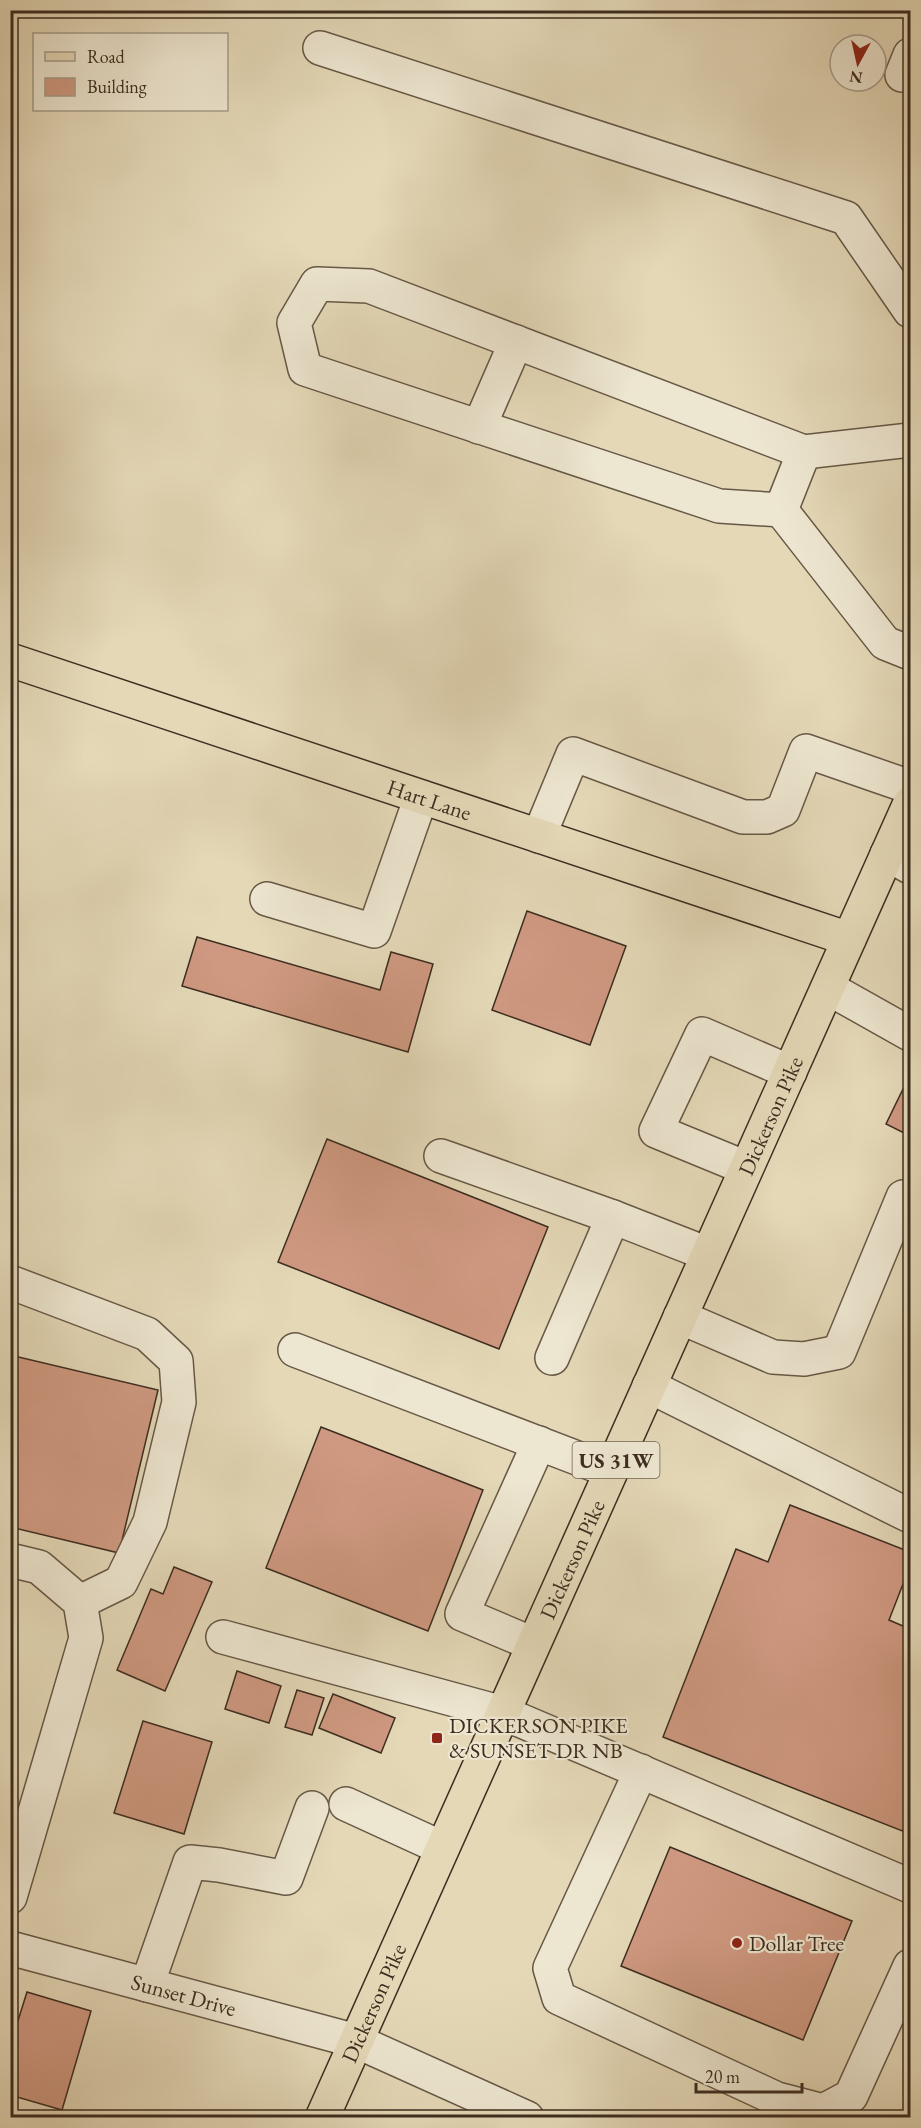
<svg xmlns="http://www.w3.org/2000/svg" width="921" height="2128" font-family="'EB Garamond',serif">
<rect width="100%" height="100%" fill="#e4d8b7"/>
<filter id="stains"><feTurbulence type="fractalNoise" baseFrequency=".00333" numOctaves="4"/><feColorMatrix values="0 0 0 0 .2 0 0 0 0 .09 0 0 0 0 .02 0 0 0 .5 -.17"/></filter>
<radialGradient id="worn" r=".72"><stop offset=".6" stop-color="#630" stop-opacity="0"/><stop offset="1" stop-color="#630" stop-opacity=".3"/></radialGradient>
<g fill="#cf9981" stroke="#3d2d20" stroke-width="1.5">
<polygon points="527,911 626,946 590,1045 492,1010"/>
<polygon points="197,937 380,990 391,952 433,964 408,1052 182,986"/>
<polygon points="904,1087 910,1090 910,1136 886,1124"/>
<polygon points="327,1139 548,1227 499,1349 278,1262"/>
<polygon points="10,1355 158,1390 119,1553 10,1527"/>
<polygon points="321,1427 483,1490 428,1631 266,1568"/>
<polygon points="790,1505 910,1552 910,1566 889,1620 910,1629 910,1834 663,1737 736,1549 768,1562"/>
<polygon points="174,1567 212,1582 165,1691 117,1670 151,1589 163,1594"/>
<polygon points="237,1671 281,1686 269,1723 225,1709"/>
<polygon points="297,1690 324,1698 312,1735 285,1727"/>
<polygon points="333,1694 395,1718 381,1753 319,1728"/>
<polygon points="143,1721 212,1742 184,1834 114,1813"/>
<polygon points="670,1847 852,1921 803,2040 621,1966"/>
<polygon points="27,1992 91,2011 62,2110 10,2095 10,2046"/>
</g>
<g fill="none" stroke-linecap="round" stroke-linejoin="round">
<g stroke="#675846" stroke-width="36">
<g id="minor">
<polyline points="320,48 846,218 910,311"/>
<polyline points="902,75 910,55"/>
<polyline points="479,427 516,342"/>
<polyline points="910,440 804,452 369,286 317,284 294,323 305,369 719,506 781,510 885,643 910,653"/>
<polyline points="781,510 804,452"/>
<polyline points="539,836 573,754 743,817 767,817 783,810 806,751 910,787"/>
<polyline points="887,854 910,867"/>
<polyline points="267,899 374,931 421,797"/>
<polyline points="828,988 910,1034"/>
<polyline points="441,1156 613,1217"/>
<polyline points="746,1168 656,1131 702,1034 790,1072"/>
<polyline points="10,1282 147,1334 176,1361 179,1402 150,1522 121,1582 80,1602"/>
<polyline points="680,1317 773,1357 804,1359 839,1352 903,1197"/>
<polyline points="295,1350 611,1471"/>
<polyline points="552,1358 613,1217 708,1254"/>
<polyline points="649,1386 910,1516"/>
<polyline points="10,1560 39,1567 80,1602 86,1638 10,1897"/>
<polyline points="223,1637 503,1713 910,1886"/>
<polyline points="533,1644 462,1614 539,1443"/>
<polyline points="641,1771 550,1968 559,1998 777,2099 823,2111 851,2096 910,1966"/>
<polyline points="346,1804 442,1848"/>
<path id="s1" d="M 10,1948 L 356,2041 L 527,2118"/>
<polyline points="147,1985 190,1862 219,1865 286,1878 312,1808"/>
</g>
</g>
<g stroke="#3d2d20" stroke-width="36">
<g id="major">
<path id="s2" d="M 10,660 L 849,939"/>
<path id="s3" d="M 322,2118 L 910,803"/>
</g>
</g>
<use href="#minor" stroke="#ede6d0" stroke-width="33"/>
<use href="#major" stroke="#e4d8b7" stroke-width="33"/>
</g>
<g fill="#8f2418" stroke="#ede6d0" stroke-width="2">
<rect x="431" y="1732" width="12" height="12" rx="3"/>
<circle cx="737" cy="1943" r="6"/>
</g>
<g text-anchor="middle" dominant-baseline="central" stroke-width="4.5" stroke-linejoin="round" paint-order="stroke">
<rect fill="#ede6d0" stroke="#726455" stroke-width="1.5" x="572.5" y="1442" width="87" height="36" rx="4.5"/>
<g font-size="21" font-weight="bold" fill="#3d2d20">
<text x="616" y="1460">US 31W</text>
</g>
<g font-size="22" fill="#3d2d20" stroke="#ede6d0">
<text stroke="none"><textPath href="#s2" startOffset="442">Hart Lane</textPath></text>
<text stroke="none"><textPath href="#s3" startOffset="1098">Dickerson Pike</textPath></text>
<text stroke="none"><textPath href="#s3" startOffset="612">Dickerson Pike</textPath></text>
<text stroke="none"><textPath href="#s1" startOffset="180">Sunset Drive</textPath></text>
<text stroke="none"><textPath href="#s3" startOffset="126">Dickerson Pike</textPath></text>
</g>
<g font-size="22" fill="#3d2d20" stroke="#ede6d0" text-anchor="start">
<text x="449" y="1725">DICKERSON PIKE<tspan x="449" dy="25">&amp; SUNSET DR NB</tspan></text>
<text x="749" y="1943">Dollar Tree</text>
</g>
</g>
<rect width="921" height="2128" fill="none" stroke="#e4d8b7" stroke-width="36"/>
<rect x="12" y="12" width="897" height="2104" fill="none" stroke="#3d2d20" stroke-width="3"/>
<rect x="18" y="18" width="885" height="2092" fill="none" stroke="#3d2d20" stroke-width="1.5"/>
<rect x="33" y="33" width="195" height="78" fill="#ede6d0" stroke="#a79c8a" stroke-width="1.5"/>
<rect x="45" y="52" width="30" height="9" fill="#e4d8b7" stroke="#a79c8a" stroke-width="1.5"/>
<text x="87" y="63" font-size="18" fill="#3d2d20">Road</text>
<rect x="45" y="78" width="30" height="18" fill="#cf9981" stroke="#a79c8a" stroke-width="1.5"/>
<text x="87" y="93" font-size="18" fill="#3d2d20">Building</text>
<g transform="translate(858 63) rotate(188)"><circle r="28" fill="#ede6d0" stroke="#a79c8a" stroke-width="1.5"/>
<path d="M0-4.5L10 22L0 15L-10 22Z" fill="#8f2418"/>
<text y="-9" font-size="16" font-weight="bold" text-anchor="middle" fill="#3d2d20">N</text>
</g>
<path d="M696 2083v9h106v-9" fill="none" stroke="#3d2d20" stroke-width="3"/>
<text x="705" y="2083" font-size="18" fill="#3d2d20" stroke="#ede6d0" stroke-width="4.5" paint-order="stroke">20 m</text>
<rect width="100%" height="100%" filter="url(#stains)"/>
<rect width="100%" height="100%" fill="url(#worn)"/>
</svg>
